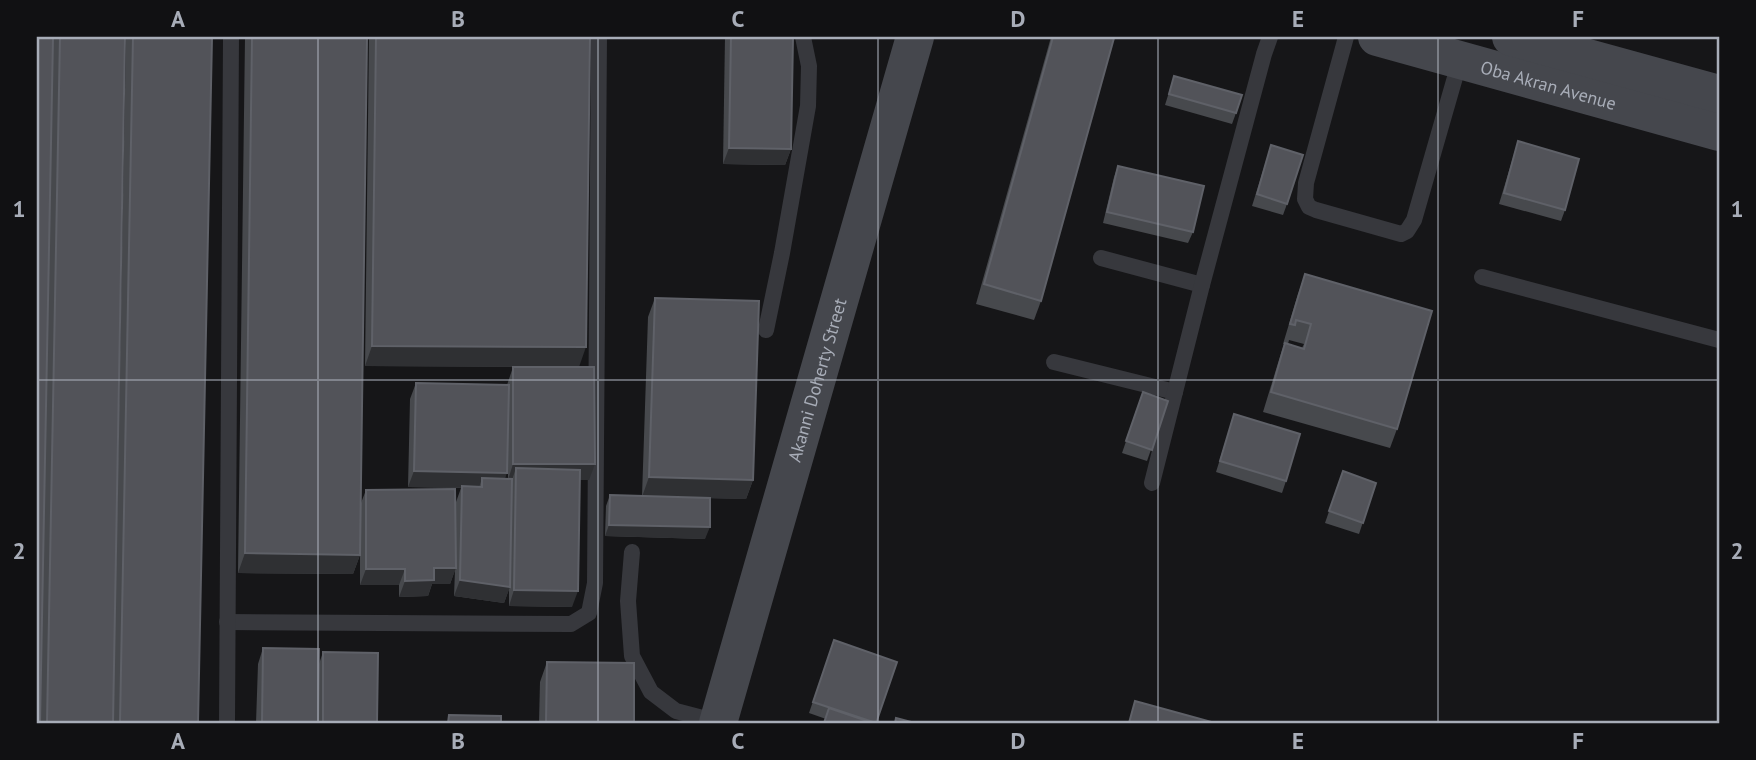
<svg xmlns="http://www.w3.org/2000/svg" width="1756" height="760" font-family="'PT Sans',sans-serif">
<rect width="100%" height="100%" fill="#161618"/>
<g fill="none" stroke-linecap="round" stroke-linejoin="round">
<g stroke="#37383d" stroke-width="16">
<polyline points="1346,37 1306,183 1305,199 1309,207 1316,210 1401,234 1407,231 1414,220 1460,60"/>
<polyline points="1101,258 1202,285"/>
<polyline points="1482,277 1719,340"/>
<polyline points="766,330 782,253 808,106 809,66 803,37"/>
<polyline points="1054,362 1175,392"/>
<polyline points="1152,483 1202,285 1264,54 1270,37"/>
<polyline points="632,552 628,601 632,656 651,692 676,711 718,722"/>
<polyline points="227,622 571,624 589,613 595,583 599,37"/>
<polyline points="227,723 231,37"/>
</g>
<g stroke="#45474d" stroke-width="38">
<path id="s1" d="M 1377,37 L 1719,132"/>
<polyline points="1511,37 1719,94"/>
<path id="s2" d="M 718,723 L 915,37"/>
</g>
</g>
<g fill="#47494d" fill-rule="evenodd">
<polygon points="37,37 125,37 113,723 37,723"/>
<polygon points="126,37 212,37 198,723 113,723"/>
<path d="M 245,37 L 367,37 L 361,503 L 366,490 L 455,532 L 456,502 L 461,488 L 408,487 L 410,399 L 416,383 L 507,385 L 513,367 L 537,367 L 365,366 L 369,37 L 590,37 L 579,367 L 589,480 L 580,480 L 572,607 L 509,606 L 509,589 L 504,603 L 454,596 L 455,570 L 450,584 L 432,584 L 428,596 L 399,597 L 399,585 L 360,585 L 360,555 L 353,574 L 238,573 ZM 508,445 L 508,479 L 505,479 Z"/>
<polygon points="725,37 793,37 791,149 785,165 723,164"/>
<polygon points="1051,37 1109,37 1041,301 1034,320 976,304"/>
<polygon points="1174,76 1236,113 1232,124 1165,105"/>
<polygon points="1518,141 1565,210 1561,221 1499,204"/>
<polygon points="1271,145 1287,204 1283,215 1252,206"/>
<polygon points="1118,166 1193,232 1188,243 1103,223 1114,177"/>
<path d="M 1305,274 L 1397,429 L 1390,448 L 1263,412 L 1278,363 L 1284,344 L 1283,344 L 1298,294 ZM 1289,340 L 1304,344 L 1302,348 L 1288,344 Z"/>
<polygon points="655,298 753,480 746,499 710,498 705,539 605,536 606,506 610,495 642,496 648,317"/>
<polygon points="1143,392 1168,401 1147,461 1122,453"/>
<polygon points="1234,414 1286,481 1282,493 1216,472"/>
<polygon points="1343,471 1376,483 1359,534 1325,523"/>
<polygon points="834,640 876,723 826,719 809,713"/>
<polygon points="263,648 319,664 323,652 377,723 256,723 258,664"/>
<polygon points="547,662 634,723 539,723 540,682"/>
</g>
<g fill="#2f3033">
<polygon points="729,148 791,149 785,165 723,164"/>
<polygon points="372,346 586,347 579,367 365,366"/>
<polygon points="513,464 595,464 589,480 516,480 516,468 512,480 508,480"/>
<polygon points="414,471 507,473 501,489 482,478 479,488 408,487"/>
<polygon points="649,477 753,480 746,499 642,497"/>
<polygon points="609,525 710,527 705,539 605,536"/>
<polygon points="245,553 360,555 353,574 238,573"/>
<polygon points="434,568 456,568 450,584 432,584 428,596 399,597 405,581"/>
<polygon points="366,569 405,569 399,585 360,585"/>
<polygon points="460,580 510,587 504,603 454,596"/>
<polygon points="514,590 578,591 572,607 509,606"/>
</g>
<g fill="#525359" stroke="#5f6168" stroke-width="2">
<polygon points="37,37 53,37 40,723 37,723"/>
<polygon points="60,37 125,37 113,723 47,723"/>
<polygon points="133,37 212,37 198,723 120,723"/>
<polygon points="252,37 367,37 360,555 245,553"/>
<polygon points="376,37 590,37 586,347 372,346"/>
<polygon points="731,37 793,37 791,149 729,148"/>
<polygon points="1053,37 1109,37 1114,38 1041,301 984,284"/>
<polygon points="1174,76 1242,95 1236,113 1169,94"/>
<polygon points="1518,141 1579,159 1565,210 1504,193"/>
<polygon points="1271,145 1303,155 1287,204 1257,194"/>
<polygon points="1118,166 1204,186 1193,232 1107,212"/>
<polygon points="1305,274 1432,311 1397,429 1271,392 1285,343 1304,349 1311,324 1296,320 1295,325 1290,324"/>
<polygon points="655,298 759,301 753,480 649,477"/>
<polygon points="513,367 594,367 595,464 513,464"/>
<polygon points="416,383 509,385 507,473 414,471"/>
<polygon points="1143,392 1168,401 1152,450 1126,441"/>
<polygon points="1234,414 1300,434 1286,481 1220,461"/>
<polygon points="516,468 580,470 578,591 514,590"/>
<polygon points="1343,471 1376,483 1363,523 1329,511"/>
<polygon points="482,478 512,479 510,587 460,580 462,486 482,487"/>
<polygon points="455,489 456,568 434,568 434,580 405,581 405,569 366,569 366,490"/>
<polygon points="610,495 710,498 710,527 609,525"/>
<polygon points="834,640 897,662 876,723 813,702"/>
<polygon points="263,648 319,649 318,723 262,723"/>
<polygon points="323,652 378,653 377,723 323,723"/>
<polygon points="547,662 634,663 634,723 546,723"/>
<polygon points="1135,701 1215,723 1129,723"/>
<polygon points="829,708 873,723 824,723"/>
<polygon points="449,715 501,716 501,723 448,723"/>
<polygon points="896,718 915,723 895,723"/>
</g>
<path fill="none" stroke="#a8adb8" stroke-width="2" stroke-opacity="0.55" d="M 318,37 L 318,723M 598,37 L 598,723M 878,37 L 878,723M 1158,37 L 1158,723M 1438,37 L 1438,723M 37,380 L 1719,380"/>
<g text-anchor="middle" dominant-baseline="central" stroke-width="6" stroke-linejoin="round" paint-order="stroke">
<g font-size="18" fill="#a8adb8" stroke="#111113">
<text stroke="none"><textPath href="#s1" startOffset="178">Oba Akran Avenue</textPath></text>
<text stroke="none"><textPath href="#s2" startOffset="357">Akanni Doherty Street</textPath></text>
</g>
</g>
<rect width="1756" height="760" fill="none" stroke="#111113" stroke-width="77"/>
<rect x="38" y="38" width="1680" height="684" fill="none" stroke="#a8adb8" stroke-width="2.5"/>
<g font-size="23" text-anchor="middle" font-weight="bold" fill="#a8adb8">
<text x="178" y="27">A</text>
<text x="458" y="27">B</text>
<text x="738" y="27">C</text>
<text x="1018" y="27">D</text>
<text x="1298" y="27">E</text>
<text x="1578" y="27">F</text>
<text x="19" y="217">1</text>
<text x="1737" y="217">1</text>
<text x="19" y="559">2</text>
<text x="1737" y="559">2</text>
<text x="178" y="749">A</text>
<text x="458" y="749">B</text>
<text x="738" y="749">C</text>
<text x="1018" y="749">D</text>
<text x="1298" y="749">E</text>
<text x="1578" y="749">F</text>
</g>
</svg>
